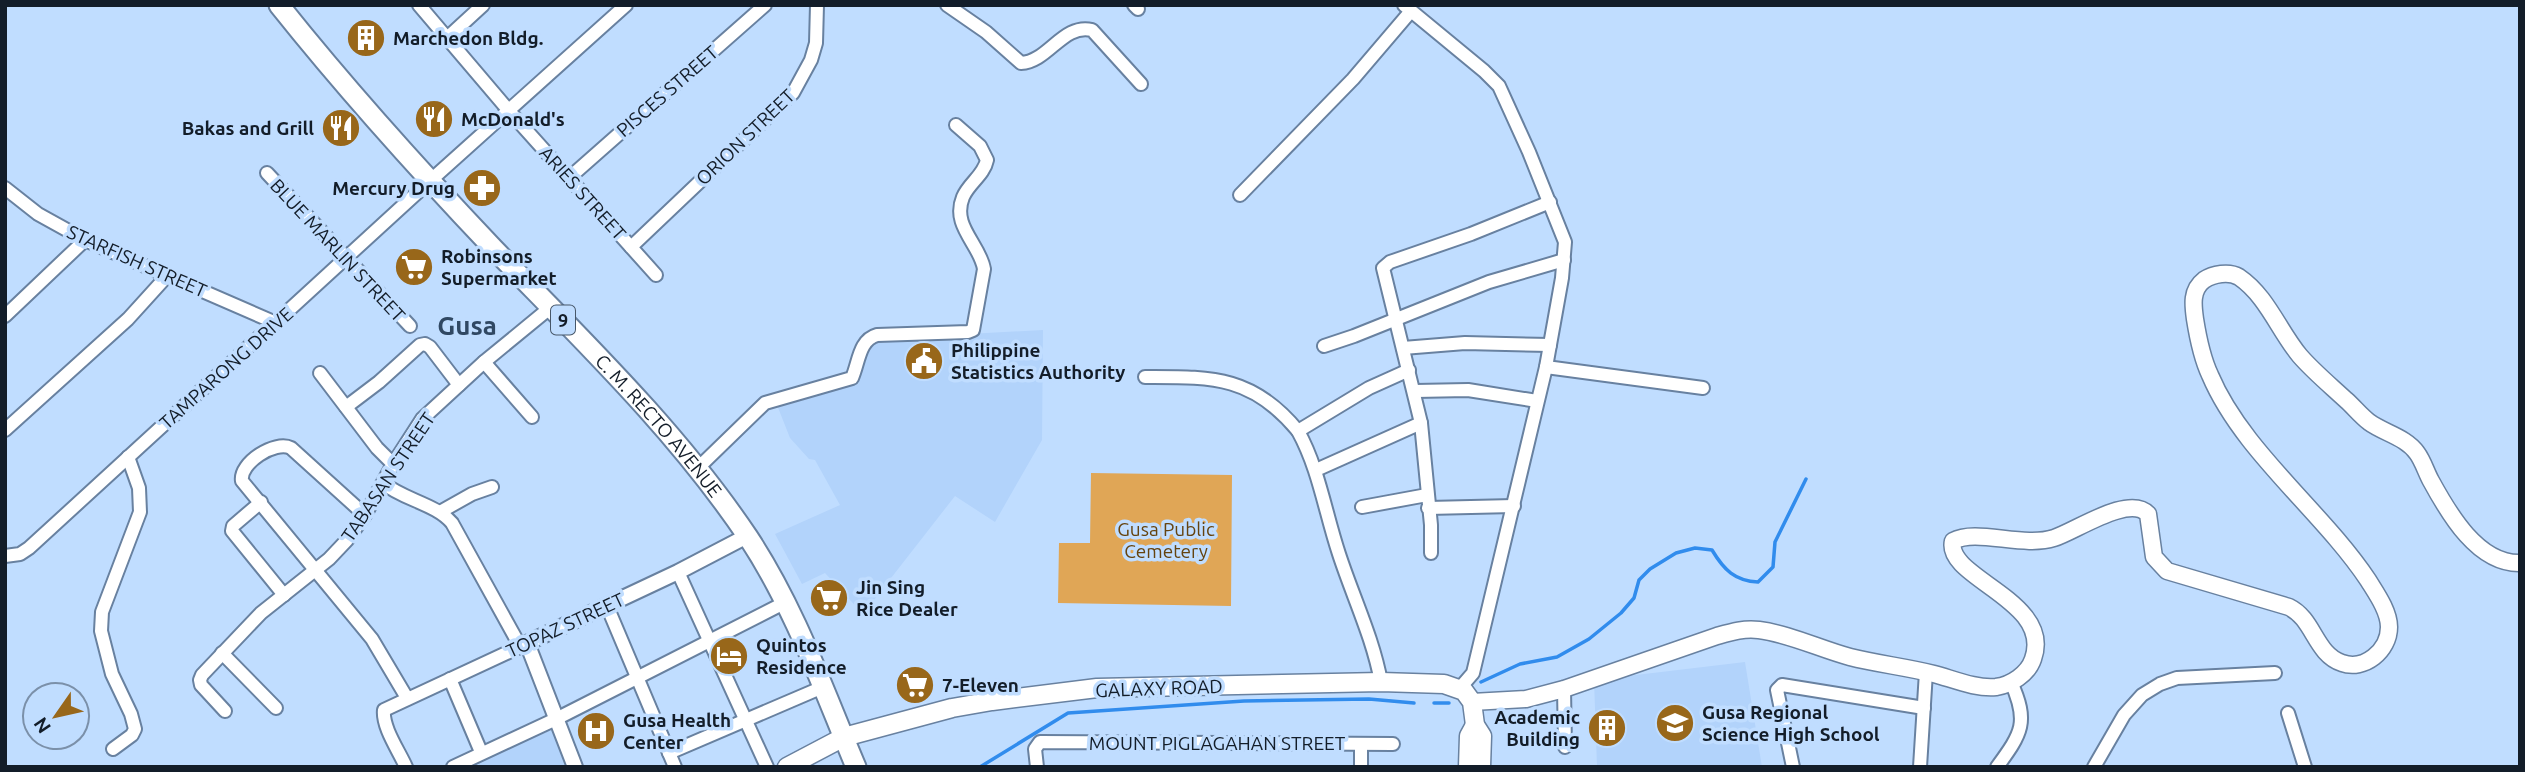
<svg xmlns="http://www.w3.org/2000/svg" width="2525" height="772" font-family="Ubuntu,sans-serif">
<rect width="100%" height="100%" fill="#c0ddff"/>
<g fill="#b2d3fb">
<polygon points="1043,330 1042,440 995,522 955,496 863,614 825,573 802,584 775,534 840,505 815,460 809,459 790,438 777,405 858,384 869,347 876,339"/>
<polygon points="1745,662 1762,767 1597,767 1594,680"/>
<polygon points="553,729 568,767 469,767"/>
</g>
<polygon fill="#e0a656" points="1091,473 1232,475 1231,606 1058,603 1059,543 1090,543"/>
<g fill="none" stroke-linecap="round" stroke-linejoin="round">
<g stroke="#318ced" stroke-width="3.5">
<path d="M 1481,682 L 1520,664 L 1557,657 L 1589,639 L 1621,613 L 1634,598 L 1639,580 L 1650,569 L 1676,553 L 1695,548 L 1712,550 C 1724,570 1735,581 1758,582 L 1773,567 L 1775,542 L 1806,479"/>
<polyline points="1434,703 1449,703"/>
<polyline points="980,767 1068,713 1244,701 1369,699 1414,703"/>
</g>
<g stroke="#6881a0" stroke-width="16">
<g id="minor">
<polyline points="419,5 510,112 656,275"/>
<path d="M 947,5 L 986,32 L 1021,63 C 1048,62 1063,23 1092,30 L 1141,84"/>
<polyline points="1134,5 1138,9"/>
<polyline points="1404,5 1484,71 1499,86 1529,152 1565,242 1562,278 1546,367 1473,673 1460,688"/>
<polyline points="446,39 483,5"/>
<polyline points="267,173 410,326"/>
<polyline points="569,178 765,5"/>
<polyline points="5,188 38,214 85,240 276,323"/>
<polyline points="1240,195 1353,79 1411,11"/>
<polyline points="631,247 793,93 811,60 816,43 817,5"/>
<polyline points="5,316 85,240"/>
<polyline points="1324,346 1354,336 1489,282 1564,260"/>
<polyline points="1403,348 1465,343 1550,345"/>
<polyline points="484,362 532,417"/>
<polyline points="1546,367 1703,388"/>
<polyline points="320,373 377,448 393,464"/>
<path d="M 1145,377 C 1211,377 1252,375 1298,431"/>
<polyline points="1415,391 1468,390 1537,401"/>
<polyline points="346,407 379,382 420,345 425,344 430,347 459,385"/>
<polyline points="5,430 128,319 167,276"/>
<path d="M 698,468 L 765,403 L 852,378 C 859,362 859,340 877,335 L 968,332 L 973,330 L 984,269 C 980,244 951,226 963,197 C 969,183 984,175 987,160 L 980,146 L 956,125"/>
<polyline points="1316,470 1421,423"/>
<path d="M 383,483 C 404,500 436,504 452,523 L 520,646"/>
<polyline points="261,502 233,526 232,531 284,595"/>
<polyline points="1362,507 1427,495"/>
<polyline points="1428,508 1514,506"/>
<polyline points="440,512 472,494 492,487"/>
<path d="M 365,515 L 291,448 C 275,440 239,463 242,481 L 372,639 L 407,698"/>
<polyline points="1431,553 1431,525 1421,423 1383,268 1390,262 1471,234 1550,202"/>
<polyline points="5,556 20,554 29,548 431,180 626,5"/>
<polyline points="678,572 767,767"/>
<polyline points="607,606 675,767"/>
<polyline points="222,653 276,708"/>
<polyline points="450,679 481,752"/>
<path d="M 1381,682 C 1373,638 1353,597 1339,554 C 1325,512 1319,469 1298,431 L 1369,388 L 1409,370"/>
<polyline points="1564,689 1565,747"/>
<polyline points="225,711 201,685 200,680 202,675 261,613 329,559 347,540 365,515 393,464 422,419 484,362 551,307"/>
<polyline points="2288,713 2305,767"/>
<polyline points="1361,744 1361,767"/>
<polyline points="113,749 132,735 135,729 131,714 112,674 101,631 102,612 140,512 139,488 128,457"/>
<polyline points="669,753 823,687"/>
<path d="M 406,767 C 399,751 382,727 384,710 L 526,644"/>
<polyline points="453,767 556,719 786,602"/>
<polyline points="1037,767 1035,749 1040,742 1393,744"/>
<polyline points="1793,767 1777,690 1782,685 1924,708"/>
<polyline points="1920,767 1926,672"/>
<path d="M 1997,767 C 2022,733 2029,722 2011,682"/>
<polyline points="2094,767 2124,715 2142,695 2160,684 2177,678 2275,673"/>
</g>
</g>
<g stroke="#6881a0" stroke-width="18">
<polyline id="tertiary" points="575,767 527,643 678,572 747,536"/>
</g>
<g stroke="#6881a0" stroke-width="19">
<path id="secondary" d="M 1472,702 L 1526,699 L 1564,689 L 1717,636 C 1731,632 1744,628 1759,630 C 1790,634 1820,649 1850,657 C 1878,664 1906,667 1934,674 C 1953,679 1976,689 1996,687 C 2011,685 2028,674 2033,659 C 2054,600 1944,578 1953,541 C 1976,528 2023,548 2054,538 C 2076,531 2129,494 2148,514 L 2154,557 L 2167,571 L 2289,607 C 2314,619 2315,654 2342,663 C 2364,671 2389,651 2389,627 C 2389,611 2376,593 2368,580 C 2322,511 2242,451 2210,375 C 2202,358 2198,338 2195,319 C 2193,305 2191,290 2204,280 C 2213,274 2229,271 2239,277 C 2267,296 2279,331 2300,356 C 2314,372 2331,386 2346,400 C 2354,407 2360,415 2369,422 C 2384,433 2406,437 2417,453 C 2423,461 2426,472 2431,481 C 2449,514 2478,564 2520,563"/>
</g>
<g stroke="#6881a0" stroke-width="21">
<g id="primary">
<polyline points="787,767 844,737 952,708 992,701 1097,688 1381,682 1444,684 1464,691 1472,702 1475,725 1482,736 1481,767"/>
<polyline points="1468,767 1469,736 1475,725"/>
</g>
</g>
<g stroke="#6881a0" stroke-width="23">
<g id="trunk">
<path id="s1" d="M 279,5 C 346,89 419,170 493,248 C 582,340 676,430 748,537 C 795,608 823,689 856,767"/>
</g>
</g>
<use href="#minor" stroke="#fff" stroke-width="12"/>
<use href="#tertiary" stroke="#fff" stroke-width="14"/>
<use href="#secondary" stroke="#fff" stroke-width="16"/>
<use href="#primary" stroke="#fff" stroke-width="18"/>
<use href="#trunk" stroke="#fff" stroke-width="19"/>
</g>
<defs>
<g id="building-disc" transform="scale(2.0125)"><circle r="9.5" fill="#98671a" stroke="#c0ddff"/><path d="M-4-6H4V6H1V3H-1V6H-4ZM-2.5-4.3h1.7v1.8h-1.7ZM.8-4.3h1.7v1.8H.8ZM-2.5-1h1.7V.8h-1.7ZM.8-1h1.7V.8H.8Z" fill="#fff"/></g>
<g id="restaurant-disc" transform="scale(2.0125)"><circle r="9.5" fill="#98671a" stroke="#c0ddff"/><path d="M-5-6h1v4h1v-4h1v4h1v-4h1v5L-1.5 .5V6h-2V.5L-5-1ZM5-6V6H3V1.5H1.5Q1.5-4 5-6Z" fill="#fff"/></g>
<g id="pharmacy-disc" transform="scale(2.0125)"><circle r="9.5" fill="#98671a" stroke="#c0ddff"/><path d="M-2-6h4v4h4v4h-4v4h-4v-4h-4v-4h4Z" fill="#fff"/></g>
<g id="supermarket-disc" transform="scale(2.0125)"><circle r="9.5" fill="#98671a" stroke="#c0ddff"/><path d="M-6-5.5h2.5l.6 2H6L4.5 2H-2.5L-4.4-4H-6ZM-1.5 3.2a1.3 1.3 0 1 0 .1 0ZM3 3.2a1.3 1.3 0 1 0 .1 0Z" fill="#fff"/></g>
<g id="civic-disc" transform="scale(2.0125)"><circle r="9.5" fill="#98671a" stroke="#c0ddff"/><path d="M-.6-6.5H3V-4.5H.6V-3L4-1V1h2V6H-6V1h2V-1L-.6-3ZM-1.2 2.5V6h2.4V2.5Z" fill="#fff"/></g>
<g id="hotel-disc" transform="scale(2.0125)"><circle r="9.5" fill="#98671a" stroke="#c0ddff"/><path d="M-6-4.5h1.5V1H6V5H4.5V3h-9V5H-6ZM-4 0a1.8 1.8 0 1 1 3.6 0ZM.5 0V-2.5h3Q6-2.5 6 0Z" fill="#fff"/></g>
<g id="school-disc" transform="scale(2.0125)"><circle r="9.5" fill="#98671a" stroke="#c0ddff"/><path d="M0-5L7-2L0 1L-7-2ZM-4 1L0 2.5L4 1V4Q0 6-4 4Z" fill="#fff"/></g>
<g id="hospital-disc" transform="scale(2.0125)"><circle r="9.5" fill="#98671a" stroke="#c0ddff"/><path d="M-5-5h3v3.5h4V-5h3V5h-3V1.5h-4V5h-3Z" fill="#fff"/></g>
</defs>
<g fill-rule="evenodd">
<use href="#building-disc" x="366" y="38"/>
<use href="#restaurant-disc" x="434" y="119"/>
<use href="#restaurant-disc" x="341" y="128"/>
<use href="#pharmacy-disc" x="482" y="188"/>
<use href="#supermarket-disc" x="414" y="267"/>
<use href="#civic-disc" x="924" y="361"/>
<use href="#supermarket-disc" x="829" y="598"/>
<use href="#hotel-disc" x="729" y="656"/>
<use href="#supermarket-disc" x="915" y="685"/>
<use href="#school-disc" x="1675" y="723"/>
<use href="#building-disc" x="1607" y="728"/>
<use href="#hospital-disc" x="596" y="731"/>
</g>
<g text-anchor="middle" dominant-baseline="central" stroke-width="7" stroke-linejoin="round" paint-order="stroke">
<rect fill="#c0ddff" stroke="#475769" stroke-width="2" x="551" y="305.5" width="24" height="29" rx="5"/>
<g font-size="18" font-weight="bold" fill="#131d29">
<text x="563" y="320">9</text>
</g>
<g font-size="19" font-weight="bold" fill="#131d29" stroke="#c0ddff" text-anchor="start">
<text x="393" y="38">Marchedon Bldg.</text>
<text x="461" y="119">McDonald's</text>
<text x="314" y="128" text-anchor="end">Bakas and Grill</text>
<text x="455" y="188" text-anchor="end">Mercury Drug</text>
<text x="441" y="256">Robinsons<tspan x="441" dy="22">Supermarket</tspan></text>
<text x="951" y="350">Philippine<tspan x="951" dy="22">Statistics Authority</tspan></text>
<text x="856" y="587">Jin Sing<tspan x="856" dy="22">Rice Dealer</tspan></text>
<text x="756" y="645">Quintos<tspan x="756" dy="22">Residence</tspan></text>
<text x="942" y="685">7-Eleven</text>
<text x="1702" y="712">Gusa Regional<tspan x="1702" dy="22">Science High School</tspan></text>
<text x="1580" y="717" text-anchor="end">Academic<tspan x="1580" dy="22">Building</tspan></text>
<text x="623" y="720">Gusa Health<tspan x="623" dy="22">Center</tspan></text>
</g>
<g font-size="19" fill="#131d29" stroke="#c0ddff">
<text transform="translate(667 91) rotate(-41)">PISCES STREET</text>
<text transform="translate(745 137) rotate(-44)">ORION STREET</text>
<text transform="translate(583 193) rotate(48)">ARIES STREET</text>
<text transform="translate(338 250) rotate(47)">BLUE MARLIN STREET</text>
<text transform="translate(137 261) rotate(24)">STARFISH STREET</text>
<text transform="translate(226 368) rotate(-42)">TAMPARONG DRIVE</text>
<text stroke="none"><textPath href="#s1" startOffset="567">C. M. RECTO AVENUE</textPath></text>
<text transform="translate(388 477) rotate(-56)">TABASAN STREET</text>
<text transform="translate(565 625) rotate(-25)">TOPAZ STREET</text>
<text transform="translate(1159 688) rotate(-2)">GALAXY ROAD</text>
<text x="1217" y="743">MOUNT PIGLAGAHAN STREET</text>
</g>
<g font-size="19" fill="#65430f" stroke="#c0ddff">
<text x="1166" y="529">Gusa Public<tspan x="1166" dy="22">Cemetery</tspan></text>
</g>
<g font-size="26" font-weight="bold" fill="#304863" stroke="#c0ddff">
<text x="467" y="325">Gusa</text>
</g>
</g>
<rect width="2525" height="772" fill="none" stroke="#131d29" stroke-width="14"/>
<g transform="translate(56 716) rotate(236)"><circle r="33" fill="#c0ddff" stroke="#7b90a9" stroke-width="2"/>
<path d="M0-5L12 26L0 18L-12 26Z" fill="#98671a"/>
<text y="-10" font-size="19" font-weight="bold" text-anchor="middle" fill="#131d29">N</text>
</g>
</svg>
